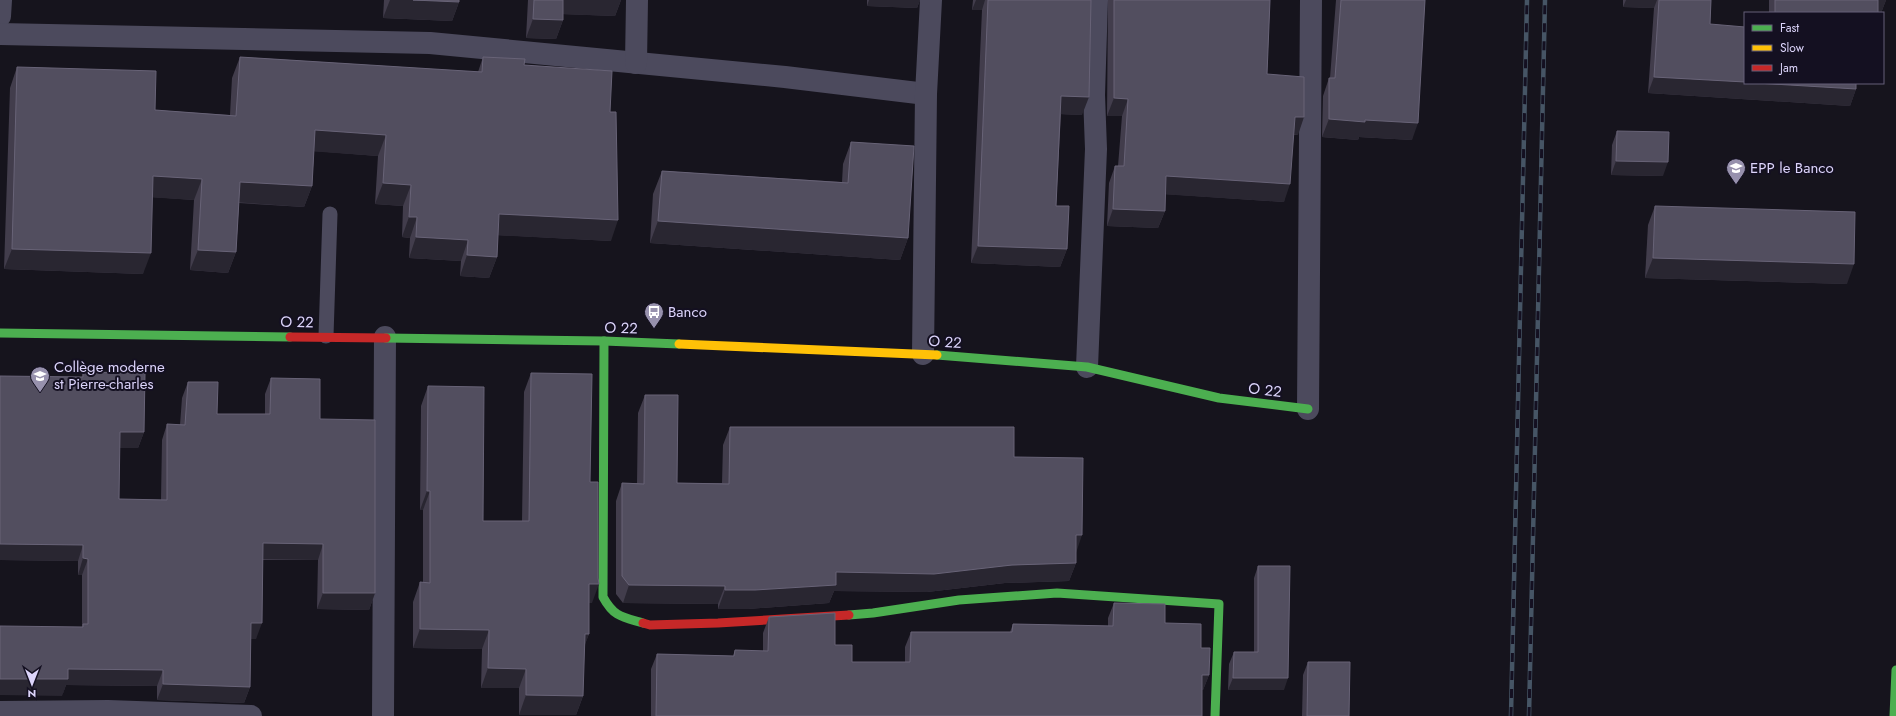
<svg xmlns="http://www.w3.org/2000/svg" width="1896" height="716" font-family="Jost,sans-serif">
<rect width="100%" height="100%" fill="#16141d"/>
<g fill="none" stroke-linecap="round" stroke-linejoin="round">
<polyline stroke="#4c4a5d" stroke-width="15" points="326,336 330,214"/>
<g stroke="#4c4a5d" stroke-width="22">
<polyline points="0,16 1,0"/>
<polyline points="0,34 430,43 785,77 926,94"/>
<polyline points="636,63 637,0"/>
<polyline points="923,354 926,94 931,0"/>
<polyline points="1087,367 1096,149 1094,95 1097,0"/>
<polyline points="1308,409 1311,0"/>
<polyline points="0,712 108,711 251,716"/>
<polyline points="383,716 385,337"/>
</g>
<g stroke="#4caf50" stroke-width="9">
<polyline points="0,333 290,337"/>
<polyline points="386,338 604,341 679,344"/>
<path d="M 604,341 L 603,597 C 614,617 622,617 643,623"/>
<polyline points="937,355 1087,367 1219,398 1308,409"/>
<polyline points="849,615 873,613 959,600 1057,593 1219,604 1215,716"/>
<polyline points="1894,716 1896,670"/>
</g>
<polyline stroke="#ffc107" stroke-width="9" points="679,344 937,355"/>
<g stroke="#c62828" stroke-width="9">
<polyline points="290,337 386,338"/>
<polyline points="643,623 650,625 718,623 849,615"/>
</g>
<g stroke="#465565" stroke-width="4.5">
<g id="rail">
<polyline points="1511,716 1527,0"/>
<polyline points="1529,716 1545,0"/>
</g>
</g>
<use href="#rail" stroke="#141021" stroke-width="3" stroke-dasharray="9" stroke-linecap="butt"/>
</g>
<g fill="#423d4c">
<polygon points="384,0 459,0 459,2 452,21 383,18"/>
<polygon points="528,0 621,0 615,16 563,14 563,20 556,39 526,38"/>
<polygon points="867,0 920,0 917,8 867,6"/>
<polygon points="973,0 1091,0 1082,115 1061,114 1056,206 1067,249 1060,267 971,263 982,10 972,10"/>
<polygon points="1108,0 1270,0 1267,74 1298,135 1293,135 1284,202 1165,194 1165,211 1158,228 1107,226 1109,183 1115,166 1118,166 1122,116 1107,116"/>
<polygon points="1336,0 1425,0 1412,140 1359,137 1358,140 1322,137 1323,96 1329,78 1330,78"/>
<polygon points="1623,0 1711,0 1710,24 1856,89 1850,106 1648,93 1654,8 1623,7"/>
<polygon points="1769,0 1886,0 1881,13 1769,13"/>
<polygon points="240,57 478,72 483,57 524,65 610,112 611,241 498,235 497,257 489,278 460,276 461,261 409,258 410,238 402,237 403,206 375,204 378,156 314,151 312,186 304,207 239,203 236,252 228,273 190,270 194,200 152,197 143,274 4,269 10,88 17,67 155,110 230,115 232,78"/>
<polygon points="1617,131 1663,176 1611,175 1612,145"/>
<polygon points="851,142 908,238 900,260 650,243 653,194 662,171 842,182 843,164"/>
<polygon points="1655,206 1847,284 1645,278 1648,225"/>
<polygon points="83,372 144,432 138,448 119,448 119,499 161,500 162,440 167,424 180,425 182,398 188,382 217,414 265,414 265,394 271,378 320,419 375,593 369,610 317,609 318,560 263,560 256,639 251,639 250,687 244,703 157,700 157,686 66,685 62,696 82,626 82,575 78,575 78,561 0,560 0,376 82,377"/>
<polygon points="531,373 590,482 592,603 589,603 589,634 584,646 583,696 576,715 519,715 519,688 481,688 482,649 413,648 413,602 420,582 423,583 423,510 420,510 421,406 428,386 483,521 522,521 524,392"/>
<polygon points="645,395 677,483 722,483 723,445 730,427 1014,457 1076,552 1076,563 1069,581 1005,583 927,592 834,591 829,603 748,609 718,609 718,604 623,603 616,594 616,501 622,483 637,483 638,413"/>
<polygon points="1258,566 1284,690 1228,690 1229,664 1234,652 1254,652 1254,578"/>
<polygon points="1114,603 1165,623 1201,648 1209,675 1203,690 1202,690 1202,716 651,716 651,669 657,654 733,656 735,650 763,651 763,633 769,617 835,645 852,662 905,662 905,647 911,632 1010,632 1013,624 1108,626 1108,618"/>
<polygon points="1308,662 1349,716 1302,716 1303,675"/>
</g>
<g fill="#292631">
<polygon points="390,0 413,0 459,2 452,21 383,18"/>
<polygon points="562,0 621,0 615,16 557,14"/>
<polygon points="869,0 920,0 917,8 867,6"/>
<polygon points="976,0 985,0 982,10 972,10"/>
<polygon points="1626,0 1657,0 1654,8 1623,7"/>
<polygon points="1878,0 1886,0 1881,13 1873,13"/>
<polygon points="533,19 563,20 556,39 526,38"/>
<polygon points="1654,77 1745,82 1745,83 1756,83 1856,89 1850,106 1648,93"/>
<polygon points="1061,96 1089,97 1082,115 1055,114"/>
<polygon points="1114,98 1128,99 1122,116 1107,116"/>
<polygon points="1295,117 1304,117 1298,135 1288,134"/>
<polygon points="1329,119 1365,120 1418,123 1412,140 1359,137 1358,140 1322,137"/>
<polygon points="315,130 386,135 378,156 308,151"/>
<polygon points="1616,161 1668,162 1663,176 1611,175"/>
<polygon points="153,176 202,179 194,200 146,197"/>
<polygon points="1166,176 1290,184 1284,202 1160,194"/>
<polygon points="240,182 312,186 304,207 233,202"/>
<polygon points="383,183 411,185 403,206 375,204"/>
<polygon points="1113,209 1165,211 1158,228 1107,226"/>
<polygon points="499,214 618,220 611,241 492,235"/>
<polygon points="409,217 417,217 410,238 402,237"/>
<polygon points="658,221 908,238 900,260 650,243"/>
<polygon points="416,237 468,240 461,261 409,258"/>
<polygon points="978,246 1067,249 1060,267 971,263"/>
<polygon points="12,249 151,253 143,274 4,269"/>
<polygon points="198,250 236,252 228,273 190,270"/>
<polygon points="467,255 497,257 489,278 460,276"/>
<polygon points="1653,258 1854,264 1847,284 1645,278"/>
<polygon points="120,432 144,432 138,448 114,448"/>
<polygon points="427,491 430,491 423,510 420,510"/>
<polygon points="1076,535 1082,535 1076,553"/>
<polygon points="263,543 323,544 318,560 257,559"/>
<polygon points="0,544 83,545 78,561 0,560"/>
<polygon points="83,558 88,559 82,575 78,575"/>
<polygon points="1076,563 1069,581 1005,583 927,592 834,591 829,603 748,609 718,609 725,590 836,572"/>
<polygon points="589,584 599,584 592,603 582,603"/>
<polygon points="629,585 725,586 718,604 623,603"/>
<polygon points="323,593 375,593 369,610 317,609"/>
<polygon points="251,623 262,623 256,639 245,639"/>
<polygon points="420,629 489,630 482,649 413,648"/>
<polygon points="585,634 589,634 582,653"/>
<polygon points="488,668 526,669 519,688 481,688"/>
<polygon points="68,669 163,670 157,686 66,685 62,696 0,695 0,679"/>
<polygon points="1202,675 1209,675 1203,690 1196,690"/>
<polygon points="1233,678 1288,678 1284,690 1228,690"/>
<polygon points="163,684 250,687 244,703 157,700"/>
<polygon points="526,695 583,696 576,715 519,715"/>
</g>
<g fill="#524e5f" stroke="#686377">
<polygon points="413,0 459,0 459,2"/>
<polygon points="534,0 563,0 563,20 533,19"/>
<polygon points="988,0 1091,0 1089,97 1061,96 1056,206 1069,206 1067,249 978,246"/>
<polygon points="1114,0 1270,0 1267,74 1304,77 1304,117 1295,117 1290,184 1166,176 1165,211 1113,209 1115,166 1124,166 1128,99 1114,98"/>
<polygon points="1341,0 1425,0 1418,123 1365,120 1365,122 1329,119 1329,78 1335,78"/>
<polygon points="1659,0 1711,0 1710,24 1745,27 1745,82 1654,77"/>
<rect x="1775" y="0" width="103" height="13"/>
<polygon points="240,57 482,72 483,57 525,59 524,65 612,71 610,112 616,112 618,220 499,214 497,257 467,255 468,240 416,237 417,217 409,217 411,185 383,183 386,135 315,130 312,186 240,182 236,252 198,250 202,179 153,176 151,253 12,249 17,67 156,71 155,110 236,116"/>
<polygon points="1756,83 1856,83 1856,89"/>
<polygon points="1617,131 1669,132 1668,162 1616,161"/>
<polygon points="851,142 914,146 908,238 658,221 662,171 848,183"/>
<polygon points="1655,206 1855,212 1854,264 1653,258"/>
<polygon points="83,372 145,373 144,432 120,432 119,499 167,500 167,424 185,425 188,382 218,382 217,414 270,414 271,378 320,379 320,419 375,420 375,593 323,593 323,544 263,543 262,623 251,623 250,687 163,684 163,670 68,669 68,679 0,679 0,626 83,627 83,624 88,624 88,559 83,558 83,545 0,544 0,376 83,377"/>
<polygon points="531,373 592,374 590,482 598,482 598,578 599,584 589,584 589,634 585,634 583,696 526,695 526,669 488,668 489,630 420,629 420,582 430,583 430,491 427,491 428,386 484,387 483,521 529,521"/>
<polygon points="645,395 678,395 677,483 729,484 730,427 1014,427 1014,457 1083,458 1082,535 1076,535 1076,563 1012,565 934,574 836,572 836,585 755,590 725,590 725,586 629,585 622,576 622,483 644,484"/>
<polygon points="1258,566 1290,566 1288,678 1233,678 1234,652 1258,652"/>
<polygon points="1114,603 1165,604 1165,623 1201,624 1201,648 1210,648 1209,675 1202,675 1202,716 656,716 657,654 734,656 735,650 768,651 769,617 835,613 835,645 852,645 852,662 910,662 911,632 1012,632 1013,624 1113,626"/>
<polygon points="1308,662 1350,662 1349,716 1307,716"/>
</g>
<defs>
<g id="school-pin" transform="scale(1)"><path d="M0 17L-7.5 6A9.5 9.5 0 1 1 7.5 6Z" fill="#9791ad" stroke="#141021"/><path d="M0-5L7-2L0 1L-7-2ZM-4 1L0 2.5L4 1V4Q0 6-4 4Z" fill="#fff"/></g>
<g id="bus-pin" transform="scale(1)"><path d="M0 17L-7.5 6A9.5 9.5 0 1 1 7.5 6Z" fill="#9791ad" stroke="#141021"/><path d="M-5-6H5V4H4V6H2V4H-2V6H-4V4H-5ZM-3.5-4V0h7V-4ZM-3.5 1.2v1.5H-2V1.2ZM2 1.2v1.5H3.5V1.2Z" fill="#fff"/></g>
</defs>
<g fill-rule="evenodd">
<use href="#school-pin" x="1736" y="168"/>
<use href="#bus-pin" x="654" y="312"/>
<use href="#school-pin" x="40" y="376"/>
</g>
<g text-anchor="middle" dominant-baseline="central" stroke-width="4" stroke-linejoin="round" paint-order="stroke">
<g font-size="15" fill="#dcd4fb" stroke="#141021" text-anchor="start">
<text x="1750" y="168">EPP le Banco</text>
<text x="668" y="312">Banco</text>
<text x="54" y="367">Collège moderne<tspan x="54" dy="17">st Pierre-charles</tspan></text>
</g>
<g font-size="15" fill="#dcd4fb" stroke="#141021">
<text transform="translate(297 322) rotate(1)">O 22</text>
<text transform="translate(621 328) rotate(2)">O 22</text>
<text transform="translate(945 342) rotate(4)">O 22</text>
<text transform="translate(1265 390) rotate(7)">O 22</text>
</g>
</g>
<rect x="1744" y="12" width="140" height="72" fill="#141021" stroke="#645e78"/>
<rect x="1752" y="25" width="20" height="6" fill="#4caf50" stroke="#645e78"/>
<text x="1780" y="32" font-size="12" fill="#dcd4fb">Fast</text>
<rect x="1752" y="45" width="20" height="6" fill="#ffc107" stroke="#645e78"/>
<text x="1780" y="52" font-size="12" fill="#dcd4fb">Slow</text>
<rect x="1752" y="65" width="20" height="6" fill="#c62828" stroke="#645e78"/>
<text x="1780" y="72" font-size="12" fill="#dcd4fb">Jam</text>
<g transform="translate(32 684) rotate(180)" stroke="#141021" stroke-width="3" paint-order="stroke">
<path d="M0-3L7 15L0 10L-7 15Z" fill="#dcd4fb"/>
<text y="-6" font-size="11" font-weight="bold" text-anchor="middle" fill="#dcd4fb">N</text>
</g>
</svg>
